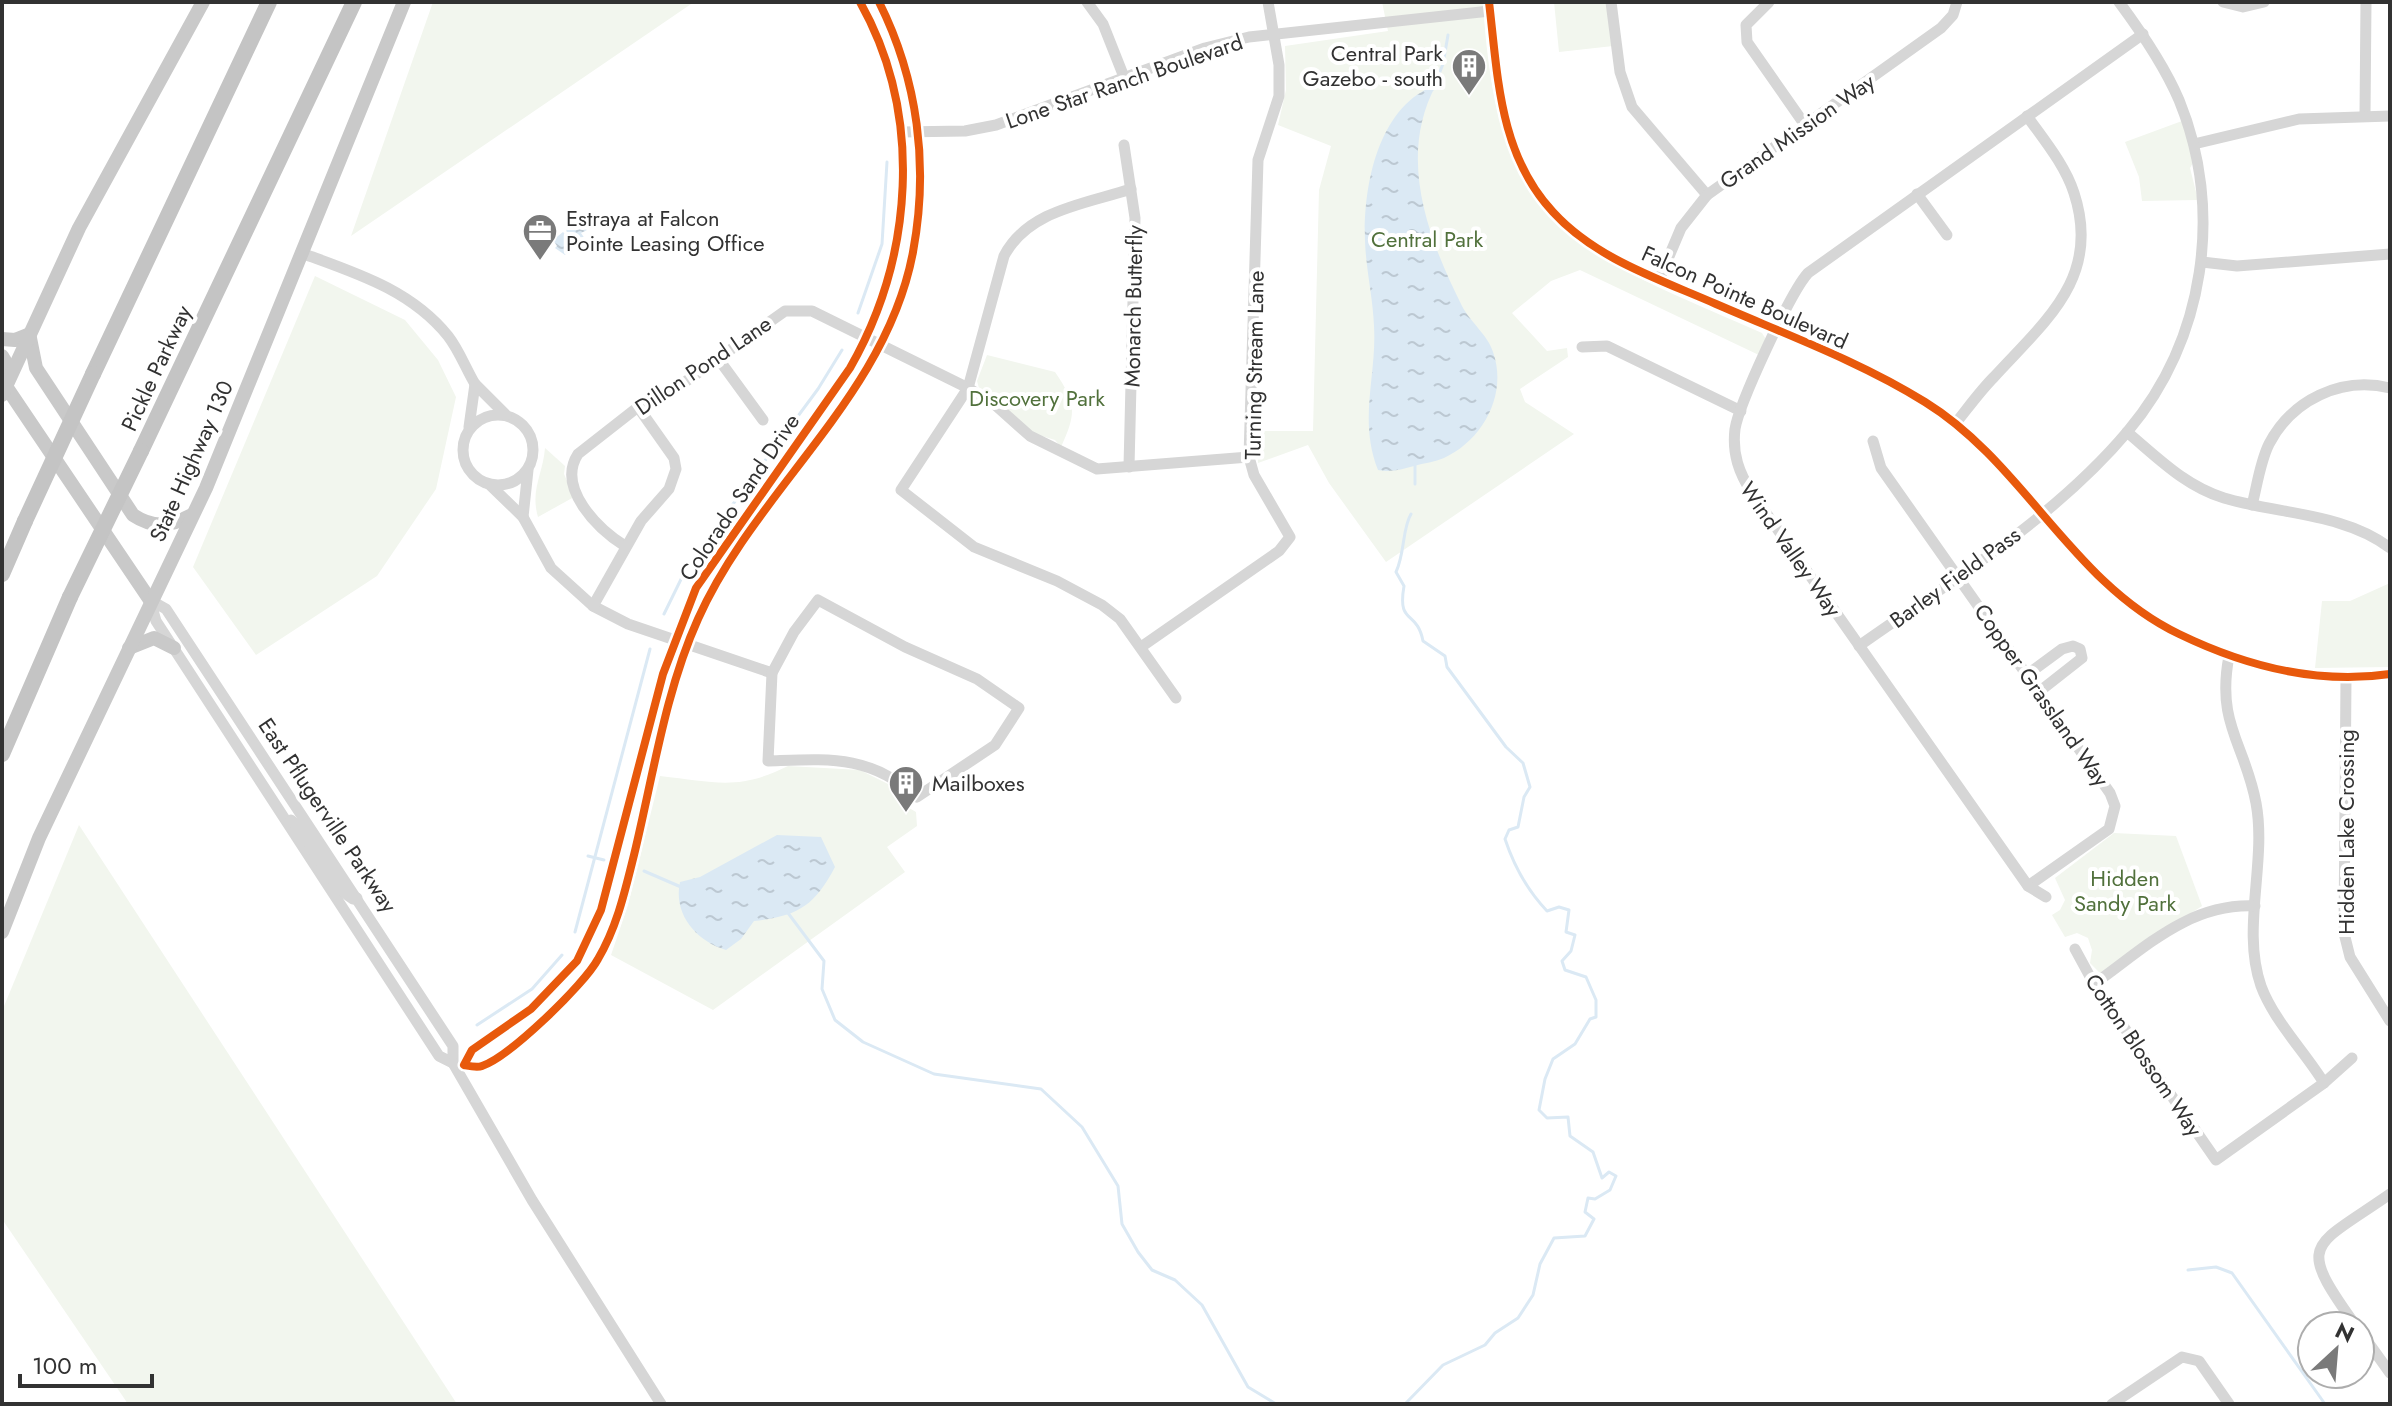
<svg xmlns="http://www.w3.org/2000/svg" width="2392" height="1406" font-family="Jost,sans-serif">
<defs>
<pattern id="water-ripples" width="26" height="14" patternUnits="userSpaceOnUse" patternTransform="scale(2)"><rect width="26" height="14" fill="#dbe9f4"/><path d="M2 4q2-2 4 0t4 0M15 11q2-2 4 0t4 0" fill="none" stroke="#bcc8d2"/></pattern>
</defs>
<rect width="100%" height="100%" fill="#fff"/>
<g fill="#f2f6ee">
<polygon points="433,2 694,2 351,236"/>
<path d="M 1382,2 L 1483,2 C 1497,234 1570,248 1762,333 L 1767,341 L 1761,356 L 1580,270 L 1551,281 L 1512,313 L 1547,351 L 1567,348 L 1568,357 L 1520,389 L 1525,402 L 1574,434 L 1386,562 L 1329,483 L 1308,445 L 1258,463 L 1257,431 L 1313,431 L 1319,190 L 1331,146 L 1278,125 L 1286,90 L 1285,46 L 1388,31 Z"/>
<polygon points="1554,2 1608,2 1613,46 1559,52"/>
<polygon points="2182,121 2194,161 2190,168 2198,200 2142,201 2139,177 2125,142"/>
<polygon points="315,276 405,320 438,360 456,397 436,489 377,576 256,655 193,567"/>
<path d="M 987,355 L 1055,372 C 1076,403 1077,412 1061,447 L 1055,440 L 1032,433 L 979,388 L 977,381 Z"/>
<path d="M 545,448 L 565,466 L 564,474 L 574,497 L 538,517 C 530,490 543,474 545,448 Z"/>
<polygon points="2390,583 2390,667 2315,668 2322,601 2350,601"/>
<path d="M 788,766 L 860,770 L 898,789 L 904,805 L 916,812 L 917,826 L 887,847 L 905,872 L 713,1010 L 611,955 L 628,905 L 660,776 C 716,782 738,791 788,766 Z"/>
<polygon points="79,825 457,1404 128,1404 2,1219 2,1011"/>
<polygon points="2114,833 2176,836 2202,906 2100,973 2090,963 2092,950 2088,938 2077,933 2065,937 2052,915 2060,910 2065,900 2055,878"/>
</g>
<g fill="url(#water-ripples)">
<path d="M 1436,85 C 1397,157 1428,238 1462,306 C 1470,322 1488,335 1493,352 C 1508,394 1483,440 1444,458 C 1435,462 1424,463 1414,466 C 1402,469 1391,473 1378,470 C 1358,420 1377,375 1374,326 C 1373,298 1366,270 1365,241 C 1363,186 1378,106 1436,85 Z"/>
<polygon points="573,224 578,229 582,224 587,230 581,233 585,239 578,245 573,240 575,247 565,255 555,248 557,246 553,240 563,232 568,237 566,229"/>
<path d="M 777,835 L 821,837 L 835,867 C 814,907 797,916 754,921 L 741,939 L 726,950 C 696,941 673,914 680,882 L 700,877 Z"/>
</g>
<g fill="none" stroke-linecap="round" stroke-linejoin="round">
<g stroke="#dbe9f4" stroke-width="3">
<polyline points="1433,89 1443,64 1448,35"/>
<polyline points="858,313 882,244 887,162"/>
<polyline points="1415,463 1415,484"/>
<polyline points="664,614 688,565 818,389 842,350"/>
<polyline points="588,856 604,860"/>
<polyline points="644,871 681,887"/>
<polyline points="788,913 824,961 822,989 835,1020 863,1042 934,1074 1041,1089 1082,1127 1118,1186 1122,1224 1138,1252 1152,1270 1175,1280 1202,1305 1248,1387 1276,1404"/>
<polyline points="575,932 650,649"/>
<polyline points="477,1025 532,989 562,955"/>
<polyline points="2188,1270 2216,1267 2232,1273 2325,1404"/>
<path d="M 1405,1404 L 1443,1365 L 1485,1345 L 1495,1333 L 1518,1318 L 1533,1295 L 1540,1264 L 1554,1238 L 1585,1236 L 1594,1219 L 1585,1212 L 1588,1198 L 1595,1199 L 1610,1190 L 1616,1176 L 1609,1172 L 1602,1178 L 1593,1152 L 1570,1136 L 1568,1117 L 1547,1118 L 1539,1110 L 1545,1079 L 1553,1059 L 1575,1044 L 1590,1019 L 1596,1017 L 1596,1000 L 1586,977 L 1565,970 L 1562,961 L 1571,951 L 1575,935 L 1566,932 L 1569,910 L 1559,907 L 1547,911 C 1527,890 1514,866 1505,839 L 1509,830 L 1518,827 L 1524,797 L 1530,787 L 1523,763 L 1506,747 L 1447,667 L 1445,656 L 1423,641 C 1417,609 1397,626 1404,586 L 1396,572 C 1405,553 1402,529 1411,514"/>
</g>
<g stroke="#d6d6d6" stroke-width="11">
<path d="M 860,2 C 924,116 913,258 850,368 L 696,588 L 663,674 L 601,910 L 577,961 L 531,1009 L 472,1050 L 464,1065 C 469,1066 477,1068 482,1066 C 509,1057 584,985 598,959 C 617,927 625,891 634,855 C 653,777 665,692 698,619 C 756,489 886,397 913,252 C 929,166 918,80 879,2"/>
<polyline points="1087,2 1103,24 1124,77"/>
<path d="M 1489,2 C 1498,77 1499,154 1553,212 C 1596,259 1659,279 1716,304 C 1785,334 1861,362 1925,402 C 2024,463 2072,583 2179,634 C 2245,666 2316,685 2390,674"/>
<polyline points="1611,2 1620,72 1632,107 1707,195"/>
<polyline points="1769,2 1746,25 1747,42 1805,125"/>
<polyline points="2223,2 2243,7 2264,2"/>
<polyline points="2365,114 2366,2"/>
<polyline points="901,132 965,131 996,125 1205,48 1249,37 1490,11"/>
<polyline points="2194,144 2299,119 2390,116"/>
<polyline points="1124,145 1135,218 1129,467"/>
<path d="M 1131,189 C 1085,204 1028,210 1004,256 L 968,388 L 901,490 L 974,547 L 1057,581 L 1102,605 L 1120,619 L 1176,698"/>
<polyline points="1917,194 1947,235"/>
<path d="M 304,254 C 356,273 411,290 448,336 C 459,350 466,369 475,384"/>
<polyline points="2202,262 2237,266 2390,254"/>
<polyline points="1659,280 1681,228 1707,195 1941,28 1953,15 1957,2"/>
<polyline points="1582,347 1607,346 1741,411"/>
<polyline points="717,357 763,420"/>
<circle cx="498" cy="450" r="35"/>
<path d="M 1955,424 C 1968,408 1980,391 1994,377 C 2044,322 2102,278 2074,193 C 2065,165 2044,140 2027,116"/>
<polyline points="469,427 475,384 506,415"/>
<path d="M 2127,432 C 2158,458 2185,486 2224,498 C 2277,514 2345,513 2390,548"/>
<polyline points="1873,441 1881,468 2110,793 2115,806 2109,829 2028,886"/>
<polyline points="489,484 523,517 551,568 593,606 628,624 772,673"/>
<path d="M 2252,505 C 2257,486 2260,462 2269,444 C 2292,400 2341,376 2390,388"/>
<polyline points="523,517 528,470"/>
<path d="M 625,546 C 598,529 556,488 578,454 L 638,407 L 685,382 L 785,311 L 812,311 L 968,388 L 994,404 L 1030,436 L 1097,469 L 1249,457"/>
<polygon points="150,600 166,609 453,1046 453,1063 439,1056 156,621"/>
<path d="M 818,600 L 905,647 L 977,679 L 1019,708 L 995,745 L 917,797 C 870,754 828,759 768,761 L 772,673 L 794,632 Z"/>
<polyline points="593,606 641,521 669,489 676,469 674,458 638,407"/>
<path d="M 1859,646 C 1951,581 2055,518 2128,431 C 2205,340 2224,210 2179,100 C 2164,65 2142,33 2119,2"/>
<polyline points="1141,647 1279,551 1290,537 1254,475 1249,457 1258,160 1279,96 1279,65 1268,2"/>
<path d="M 2229,656 C 2216,724 2245,744 2256,803 C 2267,862 2241,929 2261,986 C 2274,1021 2305,1052 2324,1083"/>
<polyline points="2028,674 2062,649 2073,646 2080,649 2082,658 2040,691"/>
<polyline points="2346,678 2344,933 2350,957 2390,1021"/>
<path d="M 291,820 C 315,843 325,882 353,899 L 357,898"/>
<path d="M 2046,897 L 2028,886 L 1752,493 C 1739,473 1732,454 1735,429 C 1739,404 1790,293 1808,273 L 2143,34"/>
<polyline points="2075,949 2094,984 2216,1160 2324,1083 2352,1058"/>
<path d="M 2094,984 C 2145,948 2189,903 2255,906"/>
<polyline points="453,1063 532,1200 661,1404"/>
<path d="M 2356,1326 C 2295,1241 2311,1249 2390,1194"/>
<polyline points="2360,1331 2390,1373"/>
<polyline points="2112,1404 2182,1357 2199,1361 2229,1404"/>
</g>
<g stroke="#c9c9c9" stroke-width="14">
<path d="M 30,338 L 36,368 L 133,515 C 154,529 171,526 192,515"/>
<polyline points="2,339 15,340 30,334"/>
<polyline points="2,356 8,366 7,381"/>
<polyline points="3,382 150,600"/>
<polyline points="2,395 79,228 203,2"/>
<polyline points="129,648 154,638 174,648"/>
<polyline points="2,932 39,838 206,488 404,2"/>
</g>
<g stroke="#c4c4c4" stroke-width="16">
<polyline points="93,374 269,2"/>
<polyline points="141,451 354,2"/>
<polyline points="2,574 25,521"/>
<polyline points="2,754 70,597"/>
</g>
<g stroke="#c4c4c4" stroke-width="16">
<polyline points="25,521 93,374"/>
<polyline points="70,597 141,451"/>
</g>
<g stroke="#fff" stroke-width="13">
<g id="cycleway">
<path d="M 860,2 C 924,116 913,258 850,368 L 696,588 L 663,674 L 601,910 L 577,961 L 531,1009 L 472,1050 L 464,1065 C 469,1066 477,1068 482,1066 C 509,1057 584,985 598,959 C 617,927 625,891 634,855 C 653,777 665,692 698,619 C 756,489 886,397 913,252 C 929,166 918,80 879,2"/>
<path d="M 1489,2 C 1498,77 1499,154 1553,212 C 1596,259 1659,279 1716,304 C 1785,334 1861,362 1925,402 C 2024,463 2072,583 2179,634 C 2245,666 2316,685 2390,674"/>
</g>
</g>
<use href="#cycleway" stroke="#e8590c" stroke-width="8"/>
</g>
<defs>
<g id="building-pin" transform="scale(1.8)"><path d="M0 17L-7.5 6A9.5 9.5 0 1 1 7.5 6Z" fill="#7a7a7a" stroke="#fff"/><path d="M-4-6H4V6H1V3H-1V6H-4ZM-2.5-4.3h1.7v1.8h-1.7ZM.8-4.3h1.7v1.8H.8ZM-2.5-1h1.7V.8h-1.7ZM.8-1h1.7V.8H.8Z" fill="#fff"/></g>
<g id="office-pin" transform="scale(1.8)"><path d="M0 17L-7.5 6A9.5 9.5 0 1 1 7.5 6Z" fill="#7a7a7a" stroke="#fff"/><path d="M-6-3h4V-5.5h4V-3h4V5H-6ZM-1-4.5V-3h2v-1.5ZM-6 0V1H6V0Z" fill="#fff"/></g>
</defs>
<g fill-rule="evenodd">
<use href="#building-pin" x="1469" y="66"/>
<use href="#office-pin" x="540" y="231"/>
<use href="#building-pin" x="906" y="783"/>
</g>
<g text-anchor="middle" dominant-baseline="central" stroke-width="8" stroke-linejoin="round" paint-order="stroke">
<g font-size="22" fill="#323232" stroke="#fff" text-anchor="start">
<text x="1443" y="53" text-anchor="end">Central Park<tspan x="1443" dy="25">Gazebo - south</tspan></text>
<text x="566" y="218">Estraya at Falcon<tspan x="566" dy="25">Pointe Leasing Office</tspan></text>
<text x="932" y="783">Mailboxes</text>
</g>
<g font-size="22" fill="#323232" stroke="#fff">
<text transform="translate(1124 81) rotate(-19)">Lone Star Ranch Boulevard</text>
<text transform="translate(1797 131) rotate(-35)">Grand Mission Way</text>
<text transform="translate(1745 297) rotate(24)">Falcon Pointe Boulevard</text>
<text transform="translate(1133 306) rotate(-89)">Monarch Butterfly</text>
<text transform="translate(703 365) rotate(-34)">Dillon Pond Lane</text>
<text transform="translate(1254 365) rotate(-89)">Turning Stream Lane</text>
<text transform="translate(156 368) rotate(-65)">Pickle Parkway</text>
<text transform="translate(191 461) rotate(-66)">State Highway 130</text>
<text transform="translate(739 497) rotate(-56)">Colorado Sand Drive</text>
<text transform="translate(1791 549) rotate(55)">Wind Valley Way</text>
<text transform="translate(1955 577) rotate(-36)">Barley Field Pass</text>
<text transform="translate(2042 695) rotate(55)">Copper Grassland Way</text>
<text transform="translate(328 815) rotate(56)">East Pflugerville Parkway</text>
<text transform="translate(2346 832) rotate(-90)">Hidden Lake Crossing</text>
<text transform="translate(2144 1055) rotate(56)">Cotton Blossom Way</text>
</g>
<g font-size="22" fill="#51713c" stroke="#fff">
<text x="1427" y="239">Central Park</text>
<text x="1037" y="398">Discovery Park</text>
<text x="2125" y="878">Hidden<tspan x="2125" dy="25">Sandy Park</tspan></text>
</g>
</g>
<rect width="2392" height="1406" fill="none" stroke="#323232" stroke-width="8"/>
<g transform="translate(2336 1350) rotate(26)"><circle r="38" fill="#ffffff" stroke="#adadad" stroke-width="2"/>
<path d="M0-6L14 30L0 20L-14 30Z" fill="#7a7a7a"/>
<text y="-12" font-size="22" font-weight="bold" text-anchor="middle" fill="#323232">N</text>
</g>
<path d="M20 1374v12h132v-12" fill="none" stroke="#323232" stroke-width="4"/>
<text x="32" y="1374" font-size="24" fill="#323232" stroke="#ffffff" stroke-width="6" paint-order="stroke">100 m</text>
</svg>
